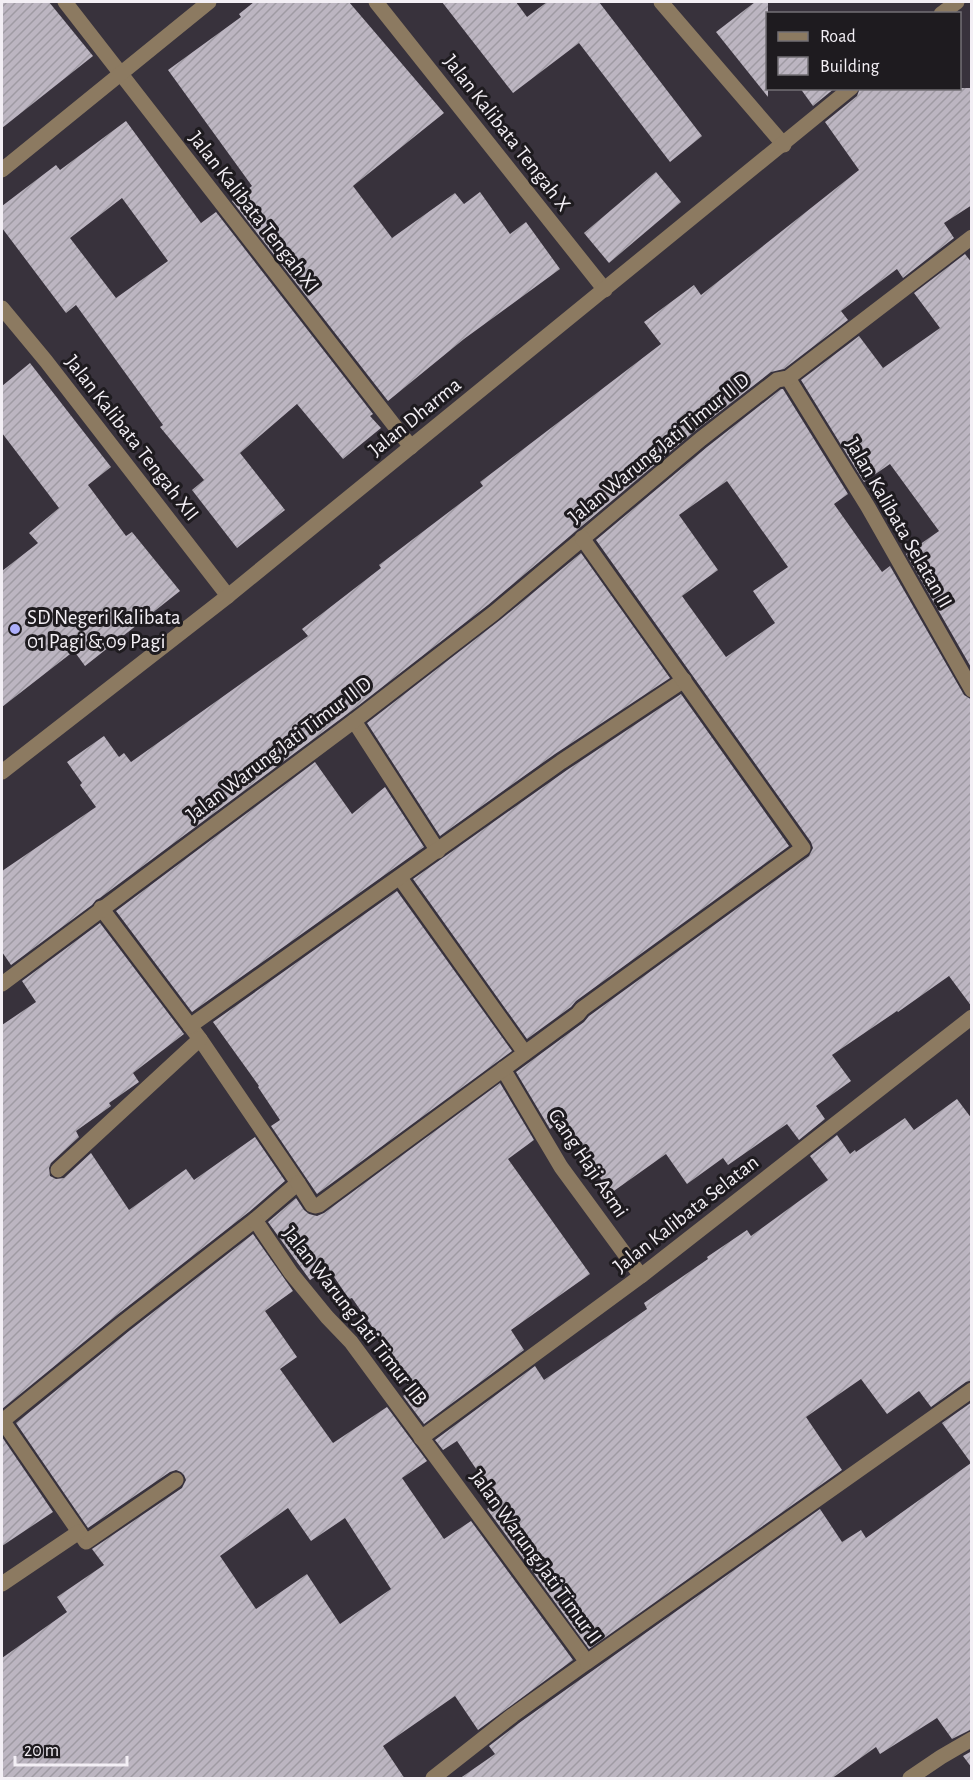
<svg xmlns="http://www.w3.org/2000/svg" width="973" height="1780" font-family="'Alegreya Sans',sans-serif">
<defs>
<pattern id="building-hatch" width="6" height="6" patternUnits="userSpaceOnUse" patternTransform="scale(1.5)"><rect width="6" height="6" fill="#bcb5c1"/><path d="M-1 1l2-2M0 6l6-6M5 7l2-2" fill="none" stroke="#9f9aa3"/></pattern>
</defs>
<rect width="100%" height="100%" fill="#38323c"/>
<g fill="url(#building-hatch)" fill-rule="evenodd">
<polygon points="2,2 49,2 93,56 2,128"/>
<polygon points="254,2 349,2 444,113 353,186 392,238 455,193 464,204 480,192 510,234 526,222 560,269 464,339 388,401 232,201 252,186 168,70 241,17 239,14"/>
<polygon points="442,2 516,2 527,17 547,2 599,2 702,136 670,162 579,43 513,93"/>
<polygon points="755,2 768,2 768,97 716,32"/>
<polygon points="800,88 835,88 813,106"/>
<polygon points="860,88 972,88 972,205 944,223 954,238 903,278 897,269 841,311 848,320 784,369 771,372 695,431 488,605 354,709 100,898 96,900 92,905 11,965 2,952 2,871 96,807 80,785 82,783 67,762 104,736 119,757 124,753 131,762 308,636 302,629 381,568 379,565 483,486 480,482 661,344 644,322 694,285 701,295 859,170 825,122 857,96"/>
<path d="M 126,121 L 201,223 L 216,212 L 373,414 L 370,416 L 381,428 L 343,459 L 297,404 L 240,453 L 285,510 L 237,548 L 192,490 L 204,480 L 160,427 L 163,425 L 76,305 L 66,313 L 2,228 L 2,206 L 56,165 L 60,170 ZM 122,198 L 168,261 L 116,298 L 70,238 Z"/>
<polygon points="656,172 681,202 609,263 584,233"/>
<polygon points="965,254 972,263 972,669 906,554 939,531 890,464 864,482 801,380 859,336 883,368 940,328 914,293"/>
<polygon points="30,363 111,467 88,485 126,536 132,532 180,591 85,666 74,651 2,707 2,571 38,543 29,533 59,508 2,433 2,386"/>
<path d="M 781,389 L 783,389 L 848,494 L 834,504 L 882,572 L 890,566 L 964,695 L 972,700 L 972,1007 L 949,976 L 898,1012 L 897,1011 L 832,1055 L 851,1081 L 816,1106 L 825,1119 L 799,1140 L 787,1124 L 728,1165 L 723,1158 L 687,1184 L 666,1154 L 611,1193 L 560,1122 L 550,1129 L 516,1072 L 584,1022 L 589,1016 L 809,856 L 813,848 L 811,842 L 596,540 L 707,447 ZM 727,481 L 788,567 L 753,591 L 775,623 L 726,657 L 682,596 L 718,570 L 679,515 Z"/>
<polygon points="581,553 670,678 555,754 440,836 367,723 500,620"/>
<polygon points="681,694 789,846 576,1001 571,1007 527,1039 413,879 567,770"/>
<polygon points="315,762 352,814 385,787 424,847 192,1012 116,911"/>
<polygon points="397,891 512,1051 317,1194 271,1126 280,1120 258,1087 259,1086 213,1022"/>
<polygon points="100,923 184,1034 133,1073 139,1082 109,1103 111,1106 76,1131 79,1137 51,1163 49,1168 50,1176 56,1179 64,1178 91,1153 129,1210 186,1169 194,1180 255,1137 285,1181 249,1212 117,1315 2,1409 2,1025 36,1002 22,981"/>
<polygon points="500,1083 534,1140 508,1159 590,1274 511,1330 524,1350 424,1424 403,1396 411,1390 384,1349 386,1347 352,1298 349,1299 328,1268 310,1280 268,1222 296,1198 304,1210 309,1214 317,1216 324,1213"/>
<polygon points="957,1099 972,1119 972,1380 966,1382 931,1407 919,1391 887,1414 861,1379 806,1417 842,1470 589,1649 487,1509 498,1501 457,1441 443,1450 435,1440 535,1366 544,1380 647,1309 644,1303 708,1259 707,1257 747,1230 751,1236 828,1180 810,1156 837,1135 850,1154 855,1150 856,1152 905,1118 914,1130"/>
<path d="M 253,1234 L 293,1291 L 265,1311 L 297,1357 L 280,1369 L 333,1443 L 387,1407 L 427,1461 L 402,1478 L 444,1539 L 471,1521 L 573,1660 L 478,1730 L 455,1696 L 383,1746 L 405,1779 L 2,1779 L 2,1658 L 67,1612 L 57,1597 L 104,1565 L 92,1549 L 182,1488 L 186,1480 L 184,1475 L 181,1472 L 176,1470 L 170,1472 L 88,1528 L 16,1423 L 129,1331 ZM 288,1508 L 311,1541 L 345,1518 L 391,1589 L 340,1624 L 307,1574 L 256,1609 L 220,1556 Z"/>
<polygon points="972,1402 972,1729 952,1739 937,1718 880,1754 876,1747 831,1779 459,1779 495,1754 489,1746 519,1723 820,1509 842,1542 861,1530 866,1538 971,1463 942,1423"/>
<polygon points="2,1437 53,1512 2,1546"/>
<polygon points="972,1751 972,1768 963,1756"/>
</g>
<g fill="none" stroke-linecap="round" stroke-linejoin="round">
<g stroke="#8c7a61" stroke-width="15">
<polyline points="65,2 411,447"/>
<polyline points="376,2 605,290"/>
<polyline points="661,2 784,145"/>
<polyline points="941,14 957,2"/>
<polyline points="2,170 209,2"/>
<polyline points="2,308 46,361 228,596"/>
<polyline points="788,378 868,507 972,690"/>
<polyline points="354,721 438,851"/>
<polyline points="2,772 228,596 851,88"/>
<polyline points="400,878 525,1053"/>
<polyline points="101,908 200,1039 298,1183 255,1220 123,1323 6,1418 4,1423 86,1542 176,1480"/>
<polyline points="2,984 354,721 494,613 701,439 777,380 788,378 972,237"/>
<polyline points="190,1026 561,762 684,680"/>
<polyline points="503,1069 561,1167 641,1276"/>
<polyline points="58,1170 200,1039"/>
<polyline points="298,1183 312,1205 315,1206 319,1205 578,1014 582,1009 803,848 582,538"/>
<polyline points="255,1220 291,1273 327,1317 351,1342 587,1662 513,1715 433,1778"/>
<polyline points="421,1438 641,1276 972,1017"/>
<polyline points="2,1584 79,1532"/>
<polyline points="587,1662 972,1390"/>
<polyline points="910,1778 941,1757 972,1739"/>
</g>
</g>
<circle fill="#adaffb" stroke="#1e1b1f" stroke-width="2" cx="15" cy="629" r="6"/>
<g text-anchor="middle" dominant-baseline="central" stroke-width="6" stroke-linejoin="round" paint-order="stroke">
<g font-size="21" fill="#f3eff5" stroke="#1e1b1f">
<text transform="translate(507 133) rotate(52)">Jalan Kalibata Tengah X</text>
<text transform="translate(254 212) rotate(52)">Jalan Kalibata Tengah XI</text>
<text transform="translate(415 417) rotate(-39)">Jalan Dharma</text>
<text transform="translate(132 438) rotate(52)">Jalan Kalibata Tengah XII</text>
<text transform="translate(659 448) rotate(-39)">Jalan Warung Jati Timur II D</text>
<text transform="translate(899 523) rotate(60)">Jalan Kalibata Selatan II</text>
<text transform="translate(279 749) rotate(-37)">Jalan Warung Jati Timur II D</text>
<text transform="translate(588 1163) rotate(56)">Gang Haji Asmi</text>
<text transform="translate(686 1214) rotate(-38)">Jalan Kalibata Selatan</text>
<text transform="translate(355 1316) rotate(52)">Jalan Warung Jati Timur IIB</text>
<text transform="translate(536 1557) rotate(54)">Jalan Warung Jati Timur II</text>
</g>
<g font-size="21" fill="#f3eff5" stroke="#1e1b1f" text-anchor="start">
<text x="27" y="617">SD Negeri Kalibata<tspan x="27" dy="24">01 Pagi &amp; 09 Pagi</tspan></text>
</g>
</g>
<rect width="973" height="1780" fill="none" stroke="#f3eff5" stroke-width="6"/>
<rect x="766" y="12" width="195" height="78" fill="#1e1b1f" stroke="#737075" stroke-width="1.5"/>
<rect x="778" y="32" width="30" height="9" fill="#8c7a61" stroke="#737075" stroke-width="1.5"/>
<text x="820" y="42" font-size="18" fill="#f3eff5">Road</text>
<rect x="778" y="57" width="30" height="18" fill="url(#building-hatch)" stroke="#737075" stroke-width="1.5"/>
<text x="820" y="72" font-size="18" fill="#f3eff5">Building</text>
<path d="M15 1756v9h112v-9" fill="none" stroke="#f3eff5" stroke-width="3"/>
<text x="24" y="1756" font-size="18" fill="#f3eff5" stroke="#1e1b1f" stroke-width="4.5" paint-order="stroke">20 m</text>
</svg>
